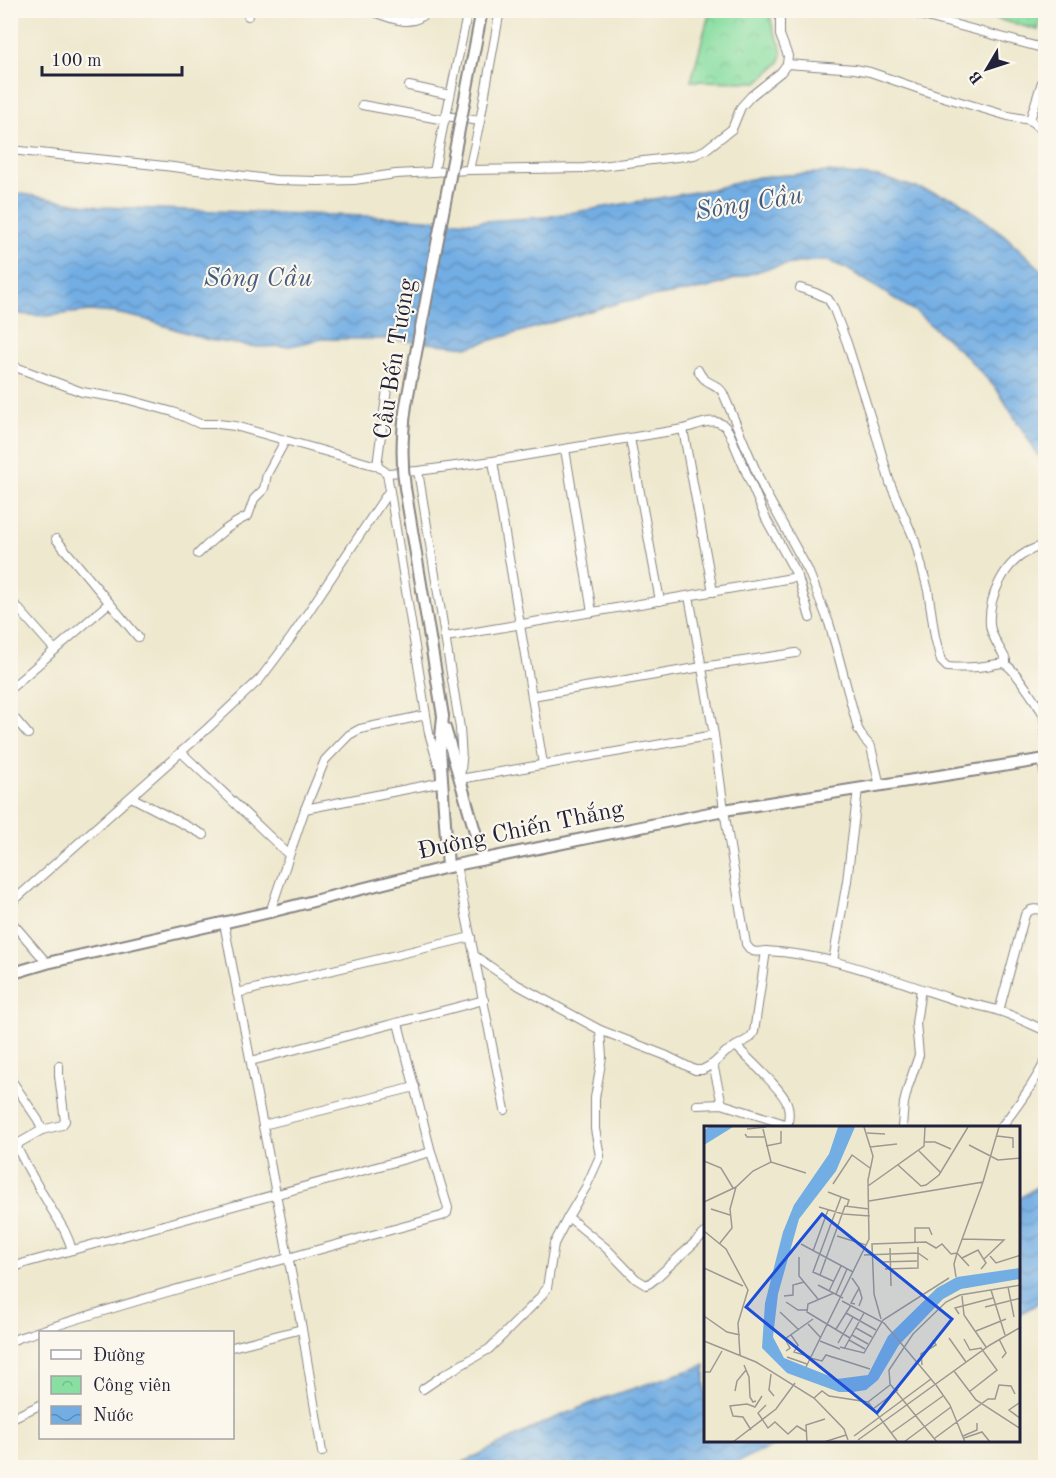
<svg xmlns="http://www.w3.org/2000/svg" width="1056" height="1478" font-family="'Old Standard TT',serif">
<defs>
<pattern id="grass-dots" width="8" height="8" patternUnits="userSpaceOnUse" patternTransform="scale(1.5)"><rect width="8" height="8" fill="#89dea1"/><path d="M2 2h.1M6 6h.1" fill="none" stroke="#76be8c" stroke-width="1.8" stroke-linecap="round"/></pattern>
<pattern id="park-crowns" width="20" height="18" patternUnits="userSpaceOnUse" patternTransform="scale(1.5)"><rect width="20" height="18" fill="#89dea1"/><path d="M2 6a3 3 0 1 1 6 0M12 15a3 3 0 1 1 6 0" fill="none" stroke="#76be8c"/></pattern>
<pattern id="water-waves" width="16" height="10" patternUnits="userSpaceOnUse" patternTransform="scale(1.5)"><rect width="16" height="10" fill="#72ade3"/><path d="M0 5q4-4 8 0t8 0" fill="none" stroke="#5d8cb9"/></pattern>
</defs>
<rect width="100%" height="100%" fill="#fbf7ec"/>
<filter id="ink" filterUnits="userSpaceOnUse"><feTurbulence type="fractalNoise" baseFrequency=".0167" numOctaves="2"/><feDisplacementMap in="SourceGraphic" scale="12" xChannelSelector="R" yChannelSelector="G"/><feConvolveMatrix kernelMatrix="1 2 1 2 8 2 1 2 1" color-interpolation-filters="sRGB"/></filter>
<filter id="wash" filterUnits="userSpaceOnUse"><feTurbulence type="fractalNoise" baseFrequency=".008" numOctaves="4" result="noise"/><feDisplacementMap in="SourceGraphic" scale="24" xChannelSelector="R" yChannelSelector="G"/><feGaussianBlur stdDeviation="1.35" result="paint"/><feColorMatrix in="noise" values="0 0 0 0 0 0 0 0 0 0 0 0 0 0 0 0 0 1.4 0 .05"/><feComposite in="paint" operator="in"/></filter>
<g filter="url(#wash)">
<rect width="100%" height="100%" fill="#eee8ce"/>
<polygon fill="url(#grass-dots)" stroke="#56806e" stroke-width="1.5" points="983,11 983,10 1043,11 1038,30 982,15"/>
<polygon fill="url(#park-crowns)" stroke="#56806e" stroke-width="1.5" points="710,11 769,11 773,29 780,44 782,55 779,63 758,82 691,81"/>
<g fill="url(#water-waves)" stroke="#4a688f" stroke-width="1.5">
<polygon points="829,172 879,177 956,199 1003,234 1045,273 1045,470 1040,458 998,391 968,358 916,312 846,268 828,261 811,261 768,268 708,288 621,302 469,347 386,339 322,339 290,346 257,347 208,340 144,319 115,313 89,311 46,316 18,314 11,311 10,192 99,207 393,217 472,222 545,217 713,189 759,177"/>
<polygon points="1045,1181 1045,1296 1034,1306 1019,1314 1019,1199"/>
<polygon points="705,1365 705,1440 785,1441 727,1467 454,1467 543,1423 604,1398"/>
</g>
</g>
<g filter="url(#ink)">
<g fill="none" stroke-linecap="round" stroke-linejoin="round">
<g stroke="#888584" stroke-width="10">
<g id="street">
<path d="M 369,10 C 389,18 413,30 428,10"/>
<polyline points="468,10 446,116 480,121 500,10"/>
<polyline points="901,10 1046,49"/>
<polyline points="248,16 249,10"/>
<polyline points="787,64 855,69 870,72 937,95 1008,116 1030,120"/>
<polyline points="1046,69 1030,120 1046,134"/>
<polyline points="409,86 450,95"/>
<polyline points="362,105 445,120"/>
<polyline points="10,150 165,166 276,180 318,181 354,180 396,174 469,170 584,168 694,155 705,150 732,129 741,107 751,96 781,72 787,64 788,56 780,35 780,10"/>
<polyline points="469,170 480,121"/>
<polyline points="434,172 445,117"/>
<path d="M 800,288 L 816,293 L 828,299 L 833,307 L 847,343 L 878,441 L 890,483 L 915,541 L 928,590 L 935,637 L 941,661 L 947,667 C 962,668 976,668 991,665 C 995,665 1001,662 1005,664 C 1015,669 1034,700 1041,710 L 1044,716 L 1046,739"/>
<path d="M 10,365 L 82,392 L 126,399 L 173,412 L 200,424 L 218,424 L 235,426 L 377,466 L 387,473 L 418,471 L 493,461 L 683,429 C 699,425 719,413 729,432 L 766,519 L 798,577 L 810,618"/>
<path d="M 698,370 C 705,386 716,381 723,393 L 764,490 L 808,570 L 829,623 L 836,647 L 858,729 L 864,739 L 871,747 L 880,786"/>
<polyline points="683,429 713,592"/>
<polyline points="630,438 660,601"/>
<polyline points="565,449 592,612"/>
<polyline points="493,461 543,764"/>
<polyline points="377,466 388,381"/>
<polyline points="418,471 460,728 462,760 460,779 714,735"/>
<polyline points="387,473 426,715 429,733 438,764"/>
<polyline points="56,539 138,637"/>
<path d="M 198,554 C 214,538 227,526 248,516 L 254,499 L 264,489 L 267,474 L 285,441"/>
<polyline points="10,599 55,650"/>
<polyline points="446,637 798,577"/>
<path d="M 1006,664 L 1006,660 C 1001,649 991,637 990,625 C 988,598 1003,565 1027,552 C 1032,549 1039,547 1045,545"/>
<polyline points="10,689 109,603"/>
<polyline points="532,696 702,667 796,653"/>
<polyline points="10,713 28,734"/>
<polyline points="181,752 289,855"/>
<polyline points="1042,760 1046,784"/>
<polyline points="131,797 204,835"/>
<polyline points="305,809 325,760 349,735 360,729 426,715"/>
<polyline points="456,865 505,1110"/>
<polyline points="10,904 208,728 260,679 291,638 389,491"/>
<polyline points="270,912 305,809 443,782 442,778"/>
<polyline points="10,920 47,963"/>
<polyline points="224,923 302,1329 322,1452"/>
<path d="M 766,951 C 830,954 890,979 949,998 C 965,1004 983,1005 999,1011 C 1015,1016 1030,1024 1046,1031"/>
<path d="M 475,956 L 514,983 L 600,1030 L 667,1056 L 695,1070 L 702,1070 L 713,1064 L 726,1052 L 750,1038 L 754,1032 L 766,951 C 756,952 752,954 746,944 L 724,810 L 714,735 L 689,596"/>
<polyline points="833,961 847,881 858,789"/>
<polyline points="237,993 471,937"/>
<path d="M 999,1011 L 1025,915 C 1031,907 1037,909 1046,911"/>
<path d="M 736,1046 C 749,1060 781,1088 787,1103 C 790,1111 789,1119 787,1127"/>
<polyline points="251,1061 484,1000"/>
<polyline points="713,1064 722,1104"/>
<path d="M 10,1078 L 38,1120 L 42,1130 L 19,1143 L 17,1148 C 27,1167 37,1185 48,1203 C 58,1221 66,1229 72,1250"/>
<polyline points="697,1105 722,1104 788,1125"/>
<polyline points="263,1125 415,1087"/>
<polyline points="902,1127 904,1103 908,1087 919,1055 916,1023 921,989"/>
<path d="M 1001,1127 C 1018,1106 1033,1085 1046,1060"/>
<polyline points="42,1130 62,1125 65,1121 59,1076 59,1066"/>
<polyline points="568,1217 606,1248 636,1279 646,1285 650,1283 655,1279 705,1233"/>
<polyline points="10,1269 25,1263 431,1152"/>
<path d="M 10,1342 L 18,1338 C 158,1292 300,1255 442,1216 L 447,1213 L 448,1208 L 431,1152 L 398,1023"/>
<polyline points="232,1347 302,1329"/>
<polyline points="423,1389 442,1376 489,1349 538,1300 547,1288 554,1244 568,1217 586,1187 600,1156 595,1129 595,1098 602,1057 600,1030"/>
<polyline points="10,1419 40,1405"/>
</g>
</g>
<g stroke="#888584" stroke-width="14">
<g id="secondary">
<polyline points="443,716 440,749 448,867"/>
<polyline points="445,728 483,859"/>
<polyline points="10,974 47,963 270,912 456,865 724,810 1046,759"/>
</g>
</g>
<use href="#street" stroke="#fff" stroke-width="8"/>
<use href="#secondary" stroke="#fff" stroke-width="10"/>
<g stroke="#888584" stroke-width="14" stroke-linecap="butt">
<path id="secondary-bridge" d="M 443,716 L 405,488 C 401,460 402,433 406,405 L 482,10"/>
</g>
<use href="#secondary-bridge" stroke="#fff" stroke-width="10"/>
</g>
</g>
<g text-anchor="middle" dominant-baseline="central" stroke-width="4.5" stroke-linejoin="round" paint-order="stroke">
<g font-size="24" fill="#22223b" stroke="#fbf7ec">
<text transform="translate(396 359) rotate(-81)">Cầu Bến Tượng</text>
<text transform="translate(521 831) rotate(-12)">Đường Chiến Thắng</text>
</g>
<g font-size="26" font-style="italic" fill="#425a7e" stroke="#fbf7ec">
<text transform="translate(749 204) rotate(-9)">Sông Cầu</text>
<text x="258" y="279">Sông Cầu</text>
</g>
</g>
<g transform="translate(704 1126)">
<rect width="316" height="316" fill="#eee8ce"/>
<path d="M 5,1 L 29,1 L 0,19 L 0,4 ZM 134,1 L 151,1 L 132,45 L 95,93 L 74,168 L 69,211 L 80,232 L 133,253 L 164,249 L 184,210 L 233,162 L 253,151 L 316,142 L 316,153 L 257,163 L 239,173 L 195,219 L 174,254 L 162,264 L 149,266 L 135,266 L 83,247 L 58,222 L 61,177 L 79,106 L 90,79 L 125,28 Z" fill="#72ade3"/>
<path fill="none" stroke="#9c9993" stroke-width="1.5" d="M 43,3 L 62,1M 59,3 L 67,36M 163,7 L 181,8M 41,8 L 43,11 L 60,11M 293,10 L 309,12 L 309,22M 221,16 L 231,16 L 247,23M 265,19 L 294,34 L 317,32M 62,20 L 77,17 L 77,5M 166,21 L 193,18M 215,25 L 236,46M 0,35 L 17,42 L 29,62M 194,39 L 217,60 L 222,59 L 235,49 L 264,1M 129,58 L 148,29 L 166,42M 164,60 L 220,20 L 221,1M 124,66 L 145,74 L 143,80M 165,75 L 279,56 L 295,1M 0,76 L 32,61 L 49,45 L 67,36 L 102,47M 115,81 L 139,88 L 166,90M 7,83 L 26,89M 0,105 L 22,123 L 44,164 L 34,197 L 36,229M 133,110 L 162,119M 258,113 L 300,114 L 280,133M 16,117 L 28,102 L 26,83 L 32,61M 211,117 L 211,102 L 225,102 L 228,109M 97,118 L 149,146M 186,122 L 187,160M 109,125 L 124,84M 160,129 L 214,127 L 224,134M 286,130 L 292,137 L 317,129M 95,131 L 95,150 L 114,173M 258,132 L 274,124 L 282,137 L 277,143M 176,136 L 213,135M 265,140 L 253,127 L 279,56M 0,142 L 39,160M 181,143 L 214,142 L 214,121M 116,149 L 141,80 L 165,83M 148,152 L 155,162 L 147,177 L 151,178M 129,155 L 109,146 L 137,71M 114,159 L 139,172M 304,161 L 310,191M 287,164 L 301,209M 125,165 L 137,140M 130,167 L 104,178 L 103,186 L 146,212M 132,168 L 143,143M 80,170 L 89,169 L 89,159 L 100,156M 258,170 L 260,189 L 282,221M 138,175 L 180,197 L 227,253M 82,176 L 94,184 L 103,184M 155,180 L 158,172 L 155,162M 281,181 L 317,172M 76,186 L 95,204M 142,187 L 172,204M 255,188 L 251,182 L 289,172M 0,190 L 23,206 L 36,209M 177,193 L 170,168 L 168,118 L 222,116 L 232,122 L 238,118 L 247,128 L 253,127 L 250,138 L 252,151M 104,198 L 117,212M 152,202 L 168,211M 132,203 L 147,179M 272,205 L 302,193M 87,209 L 94,219 L 90,226 L 107,231M 148,209 L 164,218M 245,212 L 262,236M 260,213 L 266,224 L 277,222 L 293,244 L 265,266M 295,213 L 302,227 L 298,232M 145,214 L 161,223M 0,215 L 52,236 L 110,272 L 140,303 L 144,314M 116,215 L 136,223M 134,217 L 149,191M 136,221 L 160,227 L 179,194 L 245,152M 140,223 L 160,187M 82,225 L 86,222 L 81,213 L 109,193M 83,231 L 103,238M 106,232 L 118,235 L 122,229 L 166,243M 40,239 L 45,251 L 46,271 L 49,276 L 52,275M 218,239 L 217,228 L 232,219 L 229,214M 102,241 L 165,113 L 164,54 L 169,30 L 160,1M 250,245 L 272,274 L 317,303M 0,246 L 6,246 L 18,225M 67,248 L 65,264 L 70,270M 232,259 L 246,279 L 261,316M 31,265 L 33,255 L 42,244M 110,272 L 118,265 L 125,270 L 164,276 L 194,316M 164,276 L 186,259M 315,277 L 305,284 L 317,293M 62,279 L 54,287 L 64,302 L 71,296 L 84,308 L 93,300 L 103,306M 169,283 L 194,264M 47,304 L 39,291 L 29,290 L 26,280 L 43,278 L 51,281 L 58,270M 187,307 L 239,270M 150,310 L 227,253 L 231,258M 259,310 L 273,304 L 273,297M 231,312 L 284,273 L 291,273 L 295,259 L 307,260 L 311,268M 260,312 L 278,306 L 286,316M 154,314 L 286,219 L 317,201M 29,316 L 72,283 L 91,257M 103,316 L 102,299 L 121,293M 120,316 L 142,309M 200,316 L 247,281M 233,316 L 186,258 L 185,244 L 209,208 L 242,176 L 256,169 L 317,159"/>
<path fill="#1d4ed8" fill-opacity="0.15" stroke="#1d4ed8" stroke-width="3" d="M 118,88 L 248,193 L 173,287 L 42,181 Z"/>
<rect width="316" height="316" fill="none" stroke="#22223b" stroke-width="3"/>
</g>
<rect width="1056" height="1478" fill="none" stroke="#fbf7ec" stroke-width="36"/>
<rect x="39" y="1331" width="195" height="108" fill="#fbf7ec" stroke="#a4a2a5" stroke-width="1.5"/>
<rect x="51" y="1350" width="30" height="9" fill="#ffffff" stroke="#a4a2a5" stroke-width="1.5"/>
<text x="93" y="1361" font-size="18" fill="#22223b">Đường</text>
<rect x="51" y="1376" width="30" height="18" fill="url(#park-crowns)" stroke="#a4a2a5" stroke-width="1.5"/>
<text x="93" y="1391" font-size="18" fill="#22223b">Công viên</text>
<rect x="51" y="1406" width="30" height="18" fill="url(#water-waves)" stroke="#a4a2a5" stroke-width="1.5"/>
<text x="93" y="1421" font-size="18" fill="#22223b">Nước</text>
<g transform="translate(987 69) rotate(231)" stroke="#fbf7ec" stroke-width="4.5" paint-order="stroke">
<path d="M0-4.5L10 22L0 15L-10 22Z" fill="#22223b"/>
<text y="-9" font-size="16" font-weight="bold" text-anchor="middle" fill="#22223b">B</text>
</g>
<path d="M42 66v9h140v-9" fill="none" stroke="#22223b" stroke-width="3"/>
<text x="51" y="66" font-size="18" fill="#22223b" stroke="#fbf7ec" stroke-width="4.5" paint-order="stroke">100 m</text>
</svg>
